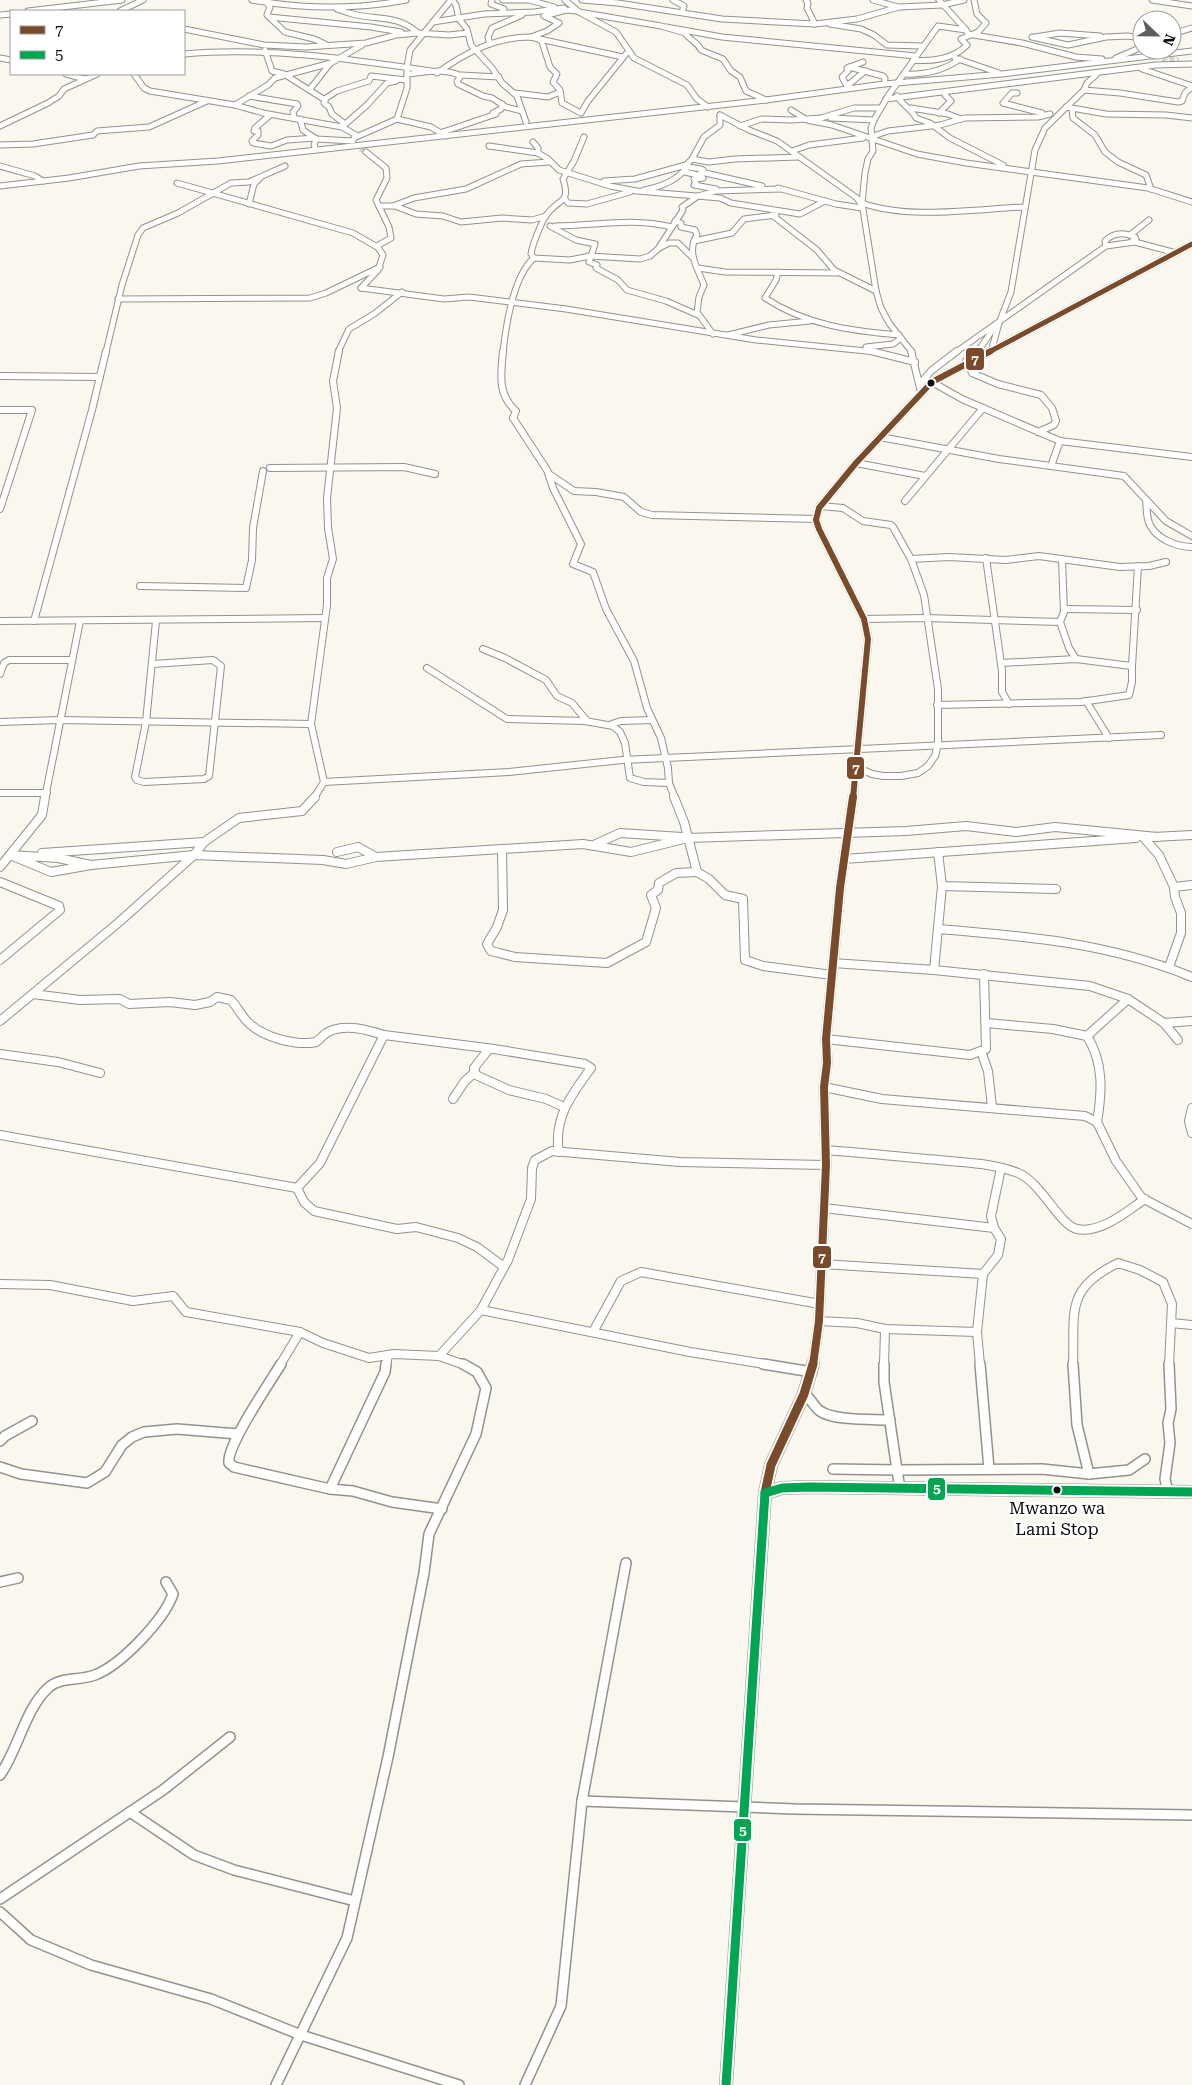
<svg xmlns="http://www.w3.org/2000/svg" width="1192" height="2085" font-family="'Roboto Serif',serif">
<rect width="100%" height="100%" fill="#faf7ef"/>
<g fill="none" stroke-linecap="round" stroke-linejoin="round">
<g stroke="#d6d4cd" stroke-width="5" stroke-dasharray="5 2.5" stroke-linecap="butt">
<polyline points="1162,59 1179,60"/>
<polyline points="360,149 366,152"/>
</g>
<g stroke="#93928e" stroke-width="7">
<g id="minor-far3">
<path d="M 252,0 C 304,9 354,10 406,0"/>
<polyline points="452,0 456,5 459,19 467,29 471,45 492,68 502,83 517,96 526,122"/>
<polyline points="492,0 491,4 504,9 501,13"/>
<polyline points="503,0 529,0 554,7"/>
<polyline points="565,0 579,12 616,32 634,58 687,85 697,99 708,107"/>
<polyline points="582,0 618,3 722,19 815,24 857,19 899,7 942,5 964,0"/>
<polyline points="673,0 684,6 682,12"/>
<polyline points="806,0 808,3 807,8 815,24"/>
<polyline points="873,0 898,7"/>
<polyline points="1152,0 1192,6"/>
<polyline points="269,2 267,3 270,7 267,15 285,32 314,39 325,44"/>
<path d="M 337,9 C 341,10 345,12 349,13 C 374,21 395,13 418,33"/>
<polyline points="28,11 122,0"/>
<polyline points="120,11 143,0"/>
<path d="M 579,12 L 661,26 L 685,33 C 690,41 697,41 701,50 L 723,59 L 731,71 L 740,77 L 746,91 L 766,100"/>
<polyline points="0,15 11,14"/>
<polyline points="269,17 371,27 401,32"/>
<polyline points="433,22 484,14 534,12 564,8"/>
<polyline points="830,24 861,29 874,35 887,45 922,46"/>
<polyline points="666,27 722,37 916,56"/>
<polyline points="184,29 264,45 306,47 366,43 396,35 418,33 449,35 467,33"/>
<polyline points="966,30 968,34 1022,43 1076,57 1102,59"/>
<polyline points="1172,34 1192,28"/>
<polyline points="531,37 547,31 559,23 544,16 566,10 577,11"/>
<polyline points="1032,37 1068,45 1106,37 1127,36 1142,38"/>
<polyline points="1035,37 1060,33 1100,36"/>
<polyline points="539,39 542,42 550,67 557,74 553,82 560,90 562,103 581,113 588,101 626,54"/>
<polyline points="490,44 488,37 492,28 522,15"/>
<polyline points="265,50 272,71 284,74 325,100"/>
<path d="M 184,54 C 267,46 356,60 438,72"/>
<polyline points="0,58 11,60"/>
<polyline points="955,58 999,73"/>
<polyline points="1116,58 1142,47"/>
<path d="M 913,60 C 931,62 954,59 967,45 L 961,39 L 978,32 L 986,23 L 977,14 L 974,0"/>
<polyline points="863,62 847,68 848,71 842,77 847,86 865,71"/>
<polyline points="849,67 883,76 885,78 884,84"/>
<polyline points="1142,69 1192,86"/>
<path d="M 437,73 C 465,53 495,37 530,37 L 623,57"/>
<polyline points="66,74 85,79"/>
<polyline points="134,74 144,88 150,91 235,105 263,113 342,127 356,135"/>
<path d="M 407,74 C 425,73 444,67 461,76 L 457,81 L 458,84 L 483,96 L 492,98 L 506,107 L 522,111"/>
<path d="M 904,74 C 925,75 943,71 960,59"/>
<polyline points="461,75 499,77"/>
<polyline points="310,89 329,65"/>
<polyline points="1084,90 1120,93 1178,102 1182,101 1185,93 1192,87"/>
<polyline points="515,93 548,97 560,92"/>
<polyline points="1017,93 1012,93 1003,103 1042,113"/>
<polyline points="249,96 297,104 298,106 293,112 294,118"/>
<path d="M 897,96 C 903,106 911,108 916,118 L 930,123 L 950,138 L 1003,165"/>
<polyline points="886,99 1156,65 1192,64"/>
<polyline points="235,105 268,85 275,78 331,63 362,45"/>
<polyline points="1066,107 1106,114 1166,115 1192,118"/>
<polyline points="911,108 948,114 961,119"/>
<polyline points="1072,109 1073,118 1095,135 1105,152 1118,162 1146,175 1151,189"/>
<polyline points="791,110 807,120 832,125 917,154 966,163 1148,188 1192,202"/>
<polyline points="939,113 951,101 945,95"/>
<polyline points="270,115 255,128 254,131 258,131 258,135 252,141 253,143 271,146 287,140 315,138"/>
<polyline points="720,115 749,130 777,141 857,198 862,206"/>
<polyline points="831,118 874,120"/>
<polyline points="300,119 303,130 316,139 314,145 316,150"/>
<polyline points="397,119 431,127 446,136"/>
<polyline points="345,124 332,114 329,107 324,103 326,98 337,91 369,81 371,76 406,80"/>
<polyline points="0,126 48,103 59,96 64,89 97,74"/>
<polyline points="343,126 367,105 387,83 396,81"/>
<polyline points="740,126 762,119 792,120 821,118 854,108 880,108"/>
<polyline points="443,132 496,114 493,113 501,109 502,104"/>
<polyline points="871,137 888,131 940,125 965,118 1038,117 1050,114"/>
<polyline points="354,138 397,119 407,88 407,67 410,50 451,0"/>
<polyline points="316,139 353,141"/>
<polyline points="533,142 538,148 538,153 548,159 559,170 610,186 637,191 720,198 731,203 800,214 825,201"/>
<polyline points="0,145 33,144 93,135 97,131 149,127 207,101"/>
<polyline points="489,146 538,153"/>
<polyline points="792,151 809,145 863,138"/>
<polyline points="692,159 709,162 735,159 799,157"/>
<polyline points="0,166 35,176 43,181"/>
<polyline points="683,166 701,169 703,170 701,172 762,186"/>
<polyline points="685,172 702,176 703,178 694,179 696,183 694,185 716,189"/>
<polyline points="604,181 635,179 686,165 692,159 704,137 720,125 720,115"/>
<polyline points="177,183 353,233 377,247"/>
<polyline points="0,186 69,178 139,166 218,161 766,100 884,84 1002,74 1192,51"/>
<polyline points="778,188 836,204 862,208"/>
<path d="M 644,190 C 660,187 677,181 687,167"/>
<polyline points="565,199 568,203 587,204 630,192"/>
<path d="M 862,203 C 908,220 976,209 1025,207"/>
<polyline points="249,204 254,184 260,178"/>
<polyline points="379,206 395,206 416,214 443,216 461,222 502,218 532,220 546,216"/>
<polyline points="393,206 414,198 466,189 521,164 549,162"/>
<polyline points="772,215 817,250 834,270 876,291"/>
<path d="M 675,221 L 681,223 L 681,227 L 695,230 L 697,235 C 686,252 698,269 704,285 L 699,297 L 697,312 L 713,334"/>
<polyline points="550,226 576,240 595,244 589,262 597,265 596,268 618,280 627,290 666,301 698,315"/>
<path d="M 555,226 C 597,226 629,217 672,227"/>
<polyline points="1130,235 1149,220"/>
<polyline points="694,241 732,233 744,219 776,215"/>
<path d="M 1106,246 L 1105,241 C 1114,232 1124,232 1135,237 L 1136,239 L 1131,242"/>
<polyline points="659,248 669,243 678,243 692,257"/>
<polyline points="534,258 570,260 590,256 640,259 650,256 658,249 683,210 682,207 698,196 716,191 781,189"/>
<polyline points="698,268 725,272 838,273"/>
<path d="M 778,272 L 776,280 L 765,298 C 806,325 851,331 899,335"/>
<polyline points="361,288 444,299 469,297 566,309 756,340 876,352"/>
<polyline points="361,288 378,270 383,255 377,246 391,238 389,227 376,200 387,178 386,168 366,152"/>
<polyline points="118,299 310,298 326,293 380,267"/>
<polyline points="728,335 769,325 810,321"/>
<polyline points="866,347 893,344 901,338"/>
<polyline points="106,352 122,285 138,235 143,228 178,213 231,183 249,182 285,166"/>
<polyline points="338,352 349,329 374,314 402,292"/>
<path d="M 503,352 C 506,325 513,276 534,258 L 531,254 C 532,246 542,220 547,214 C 559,198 571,204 563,179 L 574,161 L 584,137"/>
<polyline points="912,352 889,323 881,308 876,291 862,203 865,173 868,159 873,151 871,128 874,120 888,96 938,26 966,30 939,0"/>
<polyline points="956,352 1106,246 1135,242 1176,253"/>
<polyline points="975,352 981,347 993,329"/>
<polyline points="991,352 999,323 1011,292 1035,150 1045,128 1084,90 1087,83 1096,75"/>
</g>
</g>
<g stroke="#93928e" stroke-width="8">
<g id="minor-far2">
<path d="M 503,351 C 501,374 497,394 516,411 L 513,418 L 547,470 L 553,488 L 581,544 L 573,564 L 593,572 L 606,609 L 634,661 L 647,708 L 661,738 L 668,768 L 669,783 L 675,798"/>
<polyline points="871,351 915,362"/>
<polyline points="911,351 921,392"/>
<polyline points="968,364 972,373 998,384 1041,395 1052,408 1056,421 1054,425 1038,432"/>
<polyline points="964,366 967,359 977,351"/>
<polyline points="0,376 100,377"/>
<polyline points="932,382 962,399 1060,441 1192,457"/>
<polyline points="920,384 931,371 957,351"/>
<polyline points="0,410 32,410 0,509"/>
<polyline points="880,437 999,459 1124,476 1166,521 1192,536"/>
<polyline points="856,463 925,476"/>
<polyline points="1051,466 1060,441"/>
<polyline points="270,468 404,467 435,474"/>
<polyline points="549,474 574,491 596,492 624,497 641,512 652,515 817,519"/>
<path d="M 1146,500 C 1147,508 1146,518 1150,525 C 1157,539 1177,547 1192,547"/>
<polyline points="905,501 983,408"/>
<polyline points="820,506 843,508 863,521 891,525 893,527 911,559 924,595 938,689 938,744 935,756 928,766 918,773 901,776 883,776 872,774 856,767"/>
<polyline points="986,558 1002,671 1002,692 1009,704"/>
<polyline points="911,559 949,557 1006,560 1039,556 1120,567 1149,566 1166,562"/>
<polyline points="1062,560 1064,612 1060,622 1069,648 1076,659"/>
<polyline points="140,586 246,588 252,560 253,528 263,471"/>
<polyline points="1066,609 1137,610"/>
<polyline points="864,619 926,618 1060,622"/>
<polyline points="0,621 325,618"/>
<polyline points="34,621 92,410 106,351"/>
<polyline points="483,649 505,658 546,680 557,696 572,703 587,721"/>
<polyline points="1001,663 1076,659 1131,666"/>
<polyline points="153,664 213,660 221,666 209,776 204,779 144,782 137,780 135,777 146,722 156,621"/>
<polyline points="427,668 507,719 585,721 613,726 620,732 625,743 630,778 644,782 669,783"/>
<polyline points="0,674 4,663 9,660 72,660"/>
<polyline points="1086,701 1109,738"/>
<polyline points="937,705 1081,702 1129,695 1132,682 1132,666 1138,566"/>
<polyline points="0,722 59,720 311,724"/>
<polyline points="612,724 621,721 652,720"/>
<polyline points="324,782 509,772 622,760 1161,735"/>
<polyline points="0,793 47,793"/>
<polyline points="45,798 80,621"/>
<polyline points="314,798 324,782 311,724 327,605 327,578 333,559 328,528 327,498 337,408 333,381 339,351"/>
</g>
</g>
<g stroke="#93928e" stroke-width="10">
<g id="minor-far1">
<polyline points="674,797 684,822 697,872 709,879 725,895 743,899 745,960 763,966 832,975"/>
<polyline points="1153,837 1192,835"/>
<polyline points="1144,838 1159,855 1174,887 1175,897 1181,913 1181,933 1169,967"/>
<polyline points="596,844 620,833 682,837"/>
<polyline points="502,849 503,910 497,927 487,944 491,951 515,957 607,963 646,942 656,908 651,895 658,890 659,883 676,873 697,872"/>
<polyline points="337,852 358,847 376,857"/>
<polyline points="938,852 942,886 1056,889"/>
<polyline points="42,853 204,842"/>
<polygon points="10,855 58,858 91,865 51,872"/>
<polyline points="844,859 1136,838"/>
<polyline points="91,865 194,855 323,860 346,864 376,857 583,844 631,852 688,838 906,831 966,826 1016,832 1055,827 1157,837"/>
<polyline points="0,867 42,815 45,797"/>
<polyline points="0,882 59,906 60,910 0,960"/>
<polyline points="942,886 934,970 1090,986 1128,999 1164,1023 1178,1040"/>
<polyline points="1174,887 1192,885"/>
<path d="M 938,929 C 1027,936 1109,943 1192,977"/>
<polyline points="833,963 934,970"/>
<path d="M 33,994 L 80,1000 L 120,999 L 129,1004 L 170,1002 L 195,1005 L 210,1002 L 217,997 L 231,1000 C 238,1008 243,1019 251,1025 C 266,1038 297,1046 316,1042 C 320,1039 324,1034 328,1032 C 345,1023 368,1030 384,1035"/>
<polyline points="0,1021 118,923 194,855 204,842 239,818 302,811 315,797"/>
<path d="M 986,1023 L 1053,1029 L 1087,1036 C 1104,1063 1102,1092 1097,1122"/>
<polyline points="1164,1023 1192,1021"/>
<polyline points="1087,1036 1128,999"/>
<polyline points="826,1039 970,1055 986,1049 984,974"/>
<polyline points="489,1049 474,1068 476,1075 509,1090 546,1099 564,1107"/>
<polyline points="981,1051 988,1071 992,1107"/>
<polyline points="0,1054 58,1062 100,1073"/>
<polyline points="824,1087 882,1099 1085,1116 1097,1122 1116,1161 1142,1198 1192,1224"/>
<polyline points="453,1099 465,1081 475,1072"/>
<polyline points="1192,1108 1189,1121 1192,1133"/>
<polyline points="0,1135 297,1188"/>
<path d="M 826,1150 C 864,1153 902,1157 939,1160 C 965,1163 994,1163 1018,1173 C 1041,1182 1060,1226 1077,1229 C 1101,1234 1127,1211 1145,1199"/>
<polyline points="994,1228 991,1216 1001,1168"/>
<polyline points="822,1264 983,1274 998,1255 1001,1239 994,1228 824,1208"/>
<path d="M 504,1267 L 477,1247 L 458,1238 L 416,1227 L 397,1229 L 314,1211 L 304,1202 L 297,1188 L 320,1163 L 384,1035 L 494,1049 L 585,1064 L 591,1068 C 572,1094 553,1118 559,1152"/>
<polyline points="0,1284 50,1285 133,1301 173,1296 186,1312 300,1332 323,1343 369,1358 394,1354 439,1356 465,1365"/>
<polyline points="481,1310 690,1352 771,1365"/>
<polyline points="819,1321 857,1323 885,1329 977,1332 983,1274"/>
<polyline points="1171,1323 1192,1325"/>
<polyline points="593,1332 621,1281 641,1272 820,1304"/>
<polyline points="977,1332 980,1365"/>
<polyline points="439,1356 481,1310 508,1260 531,1199 532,1168 535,1160 552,1151 680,1162 826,1165"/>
<polyline points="280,1365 300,1332"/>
<polyline points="386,1365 388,1355"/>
<polyline points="884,1365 885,1329"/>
<path d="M 1073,1365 C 1075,1313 1064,1289 1118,1263 L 1140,1270 L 1163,1282 L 1172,1304 L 1169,1365"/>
</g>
</g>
<g stroke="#93928e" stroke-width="12">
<g id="minor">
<path d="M 281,1364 C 270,1382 226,1446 229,1463 L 234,1467 L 330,1489 L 353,1491 L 392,1502 L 442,1509"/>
<polyline points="763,1364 812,1372"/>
<polyline points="980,1364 989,1469"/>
<polyline points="1073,1364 1077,1425 1089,1474"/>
<path d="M 804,1394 C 811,1398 813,1406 820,1411 C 834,1421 872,1419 890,1420"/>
<polyline points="0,1441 5,1436 32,1421"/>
<polyline points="0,1467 21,1474 87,1483 105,1472 122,1445 132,1437 144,1432 177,1429 238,1434"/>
<polyline points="833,1469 897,1470 884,1382 884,1364"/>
<polyline points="330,1489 385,1372 386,1364"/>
<polyline points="900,1489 897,1470 1042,1469 1089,1474 1129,1470 1145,1459"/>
<polyline points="1168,1492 1165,1479 1170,1443 1168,1423 1171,1409 1169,1364"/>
<polyline points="0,1582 18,1578"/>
<path d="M 0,1775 C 19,1748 24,1711 48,1688 C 61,1676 79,1681 95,1675 C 121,1665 164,1620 173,1594 L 166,1582"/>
<polyline points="582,1801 795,1809 1192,1815"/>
<polyline points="130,1812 194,1855 234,1870 355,1901"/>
<polyline points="0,1899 163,1790 230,1737"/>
<polyline points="0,1912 31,1940 91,1965 211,1999 301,2035 459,2085"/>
<polyline points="276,2085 347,1938 388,1757 424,1573 429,1534 476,1434 486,1388 477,1372 463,1364"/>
<polyline points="525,2085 561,2006 582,1801 626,1563"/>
</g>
</g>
<g stroke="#93928e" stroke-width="8">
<polyline id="tertiary-far3" points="989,352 1192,244"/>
</g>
<g stroke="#93928e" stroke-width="9">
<polyline id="tertiary-far2" points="853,798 868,639 864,619 819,529 816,520 819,508 856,463 932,382 991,351"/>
</g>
<g stroke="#93928e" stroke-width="11">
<polyline id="tertiary-far1" points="813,1365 819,1321 826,1165 824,1087 827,1063 826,1039 840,888 853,797"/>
</g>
<g stroke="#93928e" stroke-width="14">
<g id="tertiary">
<polyline points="765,1493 771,1465 804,1394 813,1364"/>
<polyline points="726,2085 765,1493 782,1488 809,1487 1192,1492"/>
</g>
</g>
<use href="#minor-far3" stroke="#fefefd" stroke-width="5"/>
<use href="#minor-far2" stroke="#fefefd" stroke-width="6"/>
<use href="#minor-far1" stroke="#fefefd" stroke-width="8"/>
<use href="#minor" stroke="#fefefd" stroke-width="9"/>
<use href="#tertiary-far3" stroke="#fefefd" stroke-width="5.5"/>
<use href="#tertiary-far2" stroke="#fefefd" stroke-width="7"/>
<use href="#tertiary-far1" stroke="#fefefd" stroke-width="9"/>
<use href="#tertiary" stroke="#fefefd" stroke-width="11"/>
<g stroke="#fff" stroke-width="8">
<polyline id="bus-1-far3" points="989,352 1192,244"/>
</g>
<g stroke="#fff" stroke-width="9">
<polyline id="bus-1-far2" points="853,798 868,639 864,619 819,529 816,520 819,508 856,463 932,382 991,351"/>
</g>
<g stroke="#fff" stroke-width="11">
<polyline id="bus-1-far1" points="813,1365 819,1321 826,1165 824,1087 827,1063 826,1039 840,888 853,797"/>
</g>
<g stroke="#fff" stroke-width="13">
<polyline id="bus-1" points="765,1493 771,1465 804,1394 813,1364"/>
</g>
<g stroke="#fff" stroke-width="13">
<polyline id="bus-2" points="726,2085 765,1493 782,1488 809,1487 1192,1492"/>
</g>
<use href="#bus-1-far3" stroke="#7a4b2a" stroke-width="5"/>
<use href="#bus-1-far2" stroke="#7a4b2a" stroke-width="6"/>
<use href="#bus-1-far1" stroke="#7a4b2a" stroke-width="8"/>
<use href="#bus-1" stroke="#7a4b2a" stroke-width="9"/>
<use href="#bus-2" stroke="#00a651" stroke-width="9"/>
</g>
<g fill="#0c0c0c" stroke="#fff" stroke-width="2">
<circle cx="931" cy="383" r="4.5"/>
<circle cx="1057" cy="1490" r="4.5"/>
</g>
<g text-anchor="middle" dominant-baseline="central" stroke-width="5" stroke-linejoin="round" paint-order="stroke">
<g font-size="17" fill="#0c0c0c" stroke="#fff">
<text x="1057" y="1508">Mwanzo wa<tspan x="1057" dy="21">Lami Stop</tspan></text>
</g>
</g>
<g stroke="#fff" stroke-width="2">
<rect x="965" y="347" width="20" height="24" rx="5" fill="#7a4b2a"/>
<rect x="846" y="756" width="19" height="24" rx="5" fill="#7a4b2a"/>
<rect x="812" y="1245" width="20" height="24" rx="5" fill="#7a4b2a"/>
<rect x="927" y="1477" width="19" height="24" rx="5" fill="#00a651"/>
<rect x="733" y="1818" width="19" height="24" rx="5" fill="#00a651"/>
</g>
<g font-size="14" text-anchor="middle" font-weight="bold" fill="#fff">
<text x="975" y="364">7</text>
<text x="856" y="773">7</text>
<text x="822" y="1262">7</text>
<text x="937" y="1493">5</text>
<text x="743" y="1835">5</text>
</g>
<rect x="10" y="10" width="175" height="65" fill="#ffffff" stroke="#9e9e9e"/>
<rect x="20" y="26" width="25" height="8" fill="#7a4b2a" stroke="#9e9e9e"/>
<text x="55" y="35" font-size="15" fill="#0c0c0c">7</text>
<rect x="20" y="51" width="25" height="8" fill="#00a651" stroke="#9e9e9e"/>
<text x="55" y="60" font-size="15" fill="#0c0c0c">5</text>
<g transform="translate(1157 35) rotate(112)"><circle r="24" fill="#ffffff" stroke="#9e9e9e"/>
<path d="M0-4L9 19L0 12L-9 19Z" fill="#5f5e5b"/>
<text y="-8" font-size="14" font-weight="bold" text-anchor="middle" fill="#0c0c0c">N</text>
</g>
</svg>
